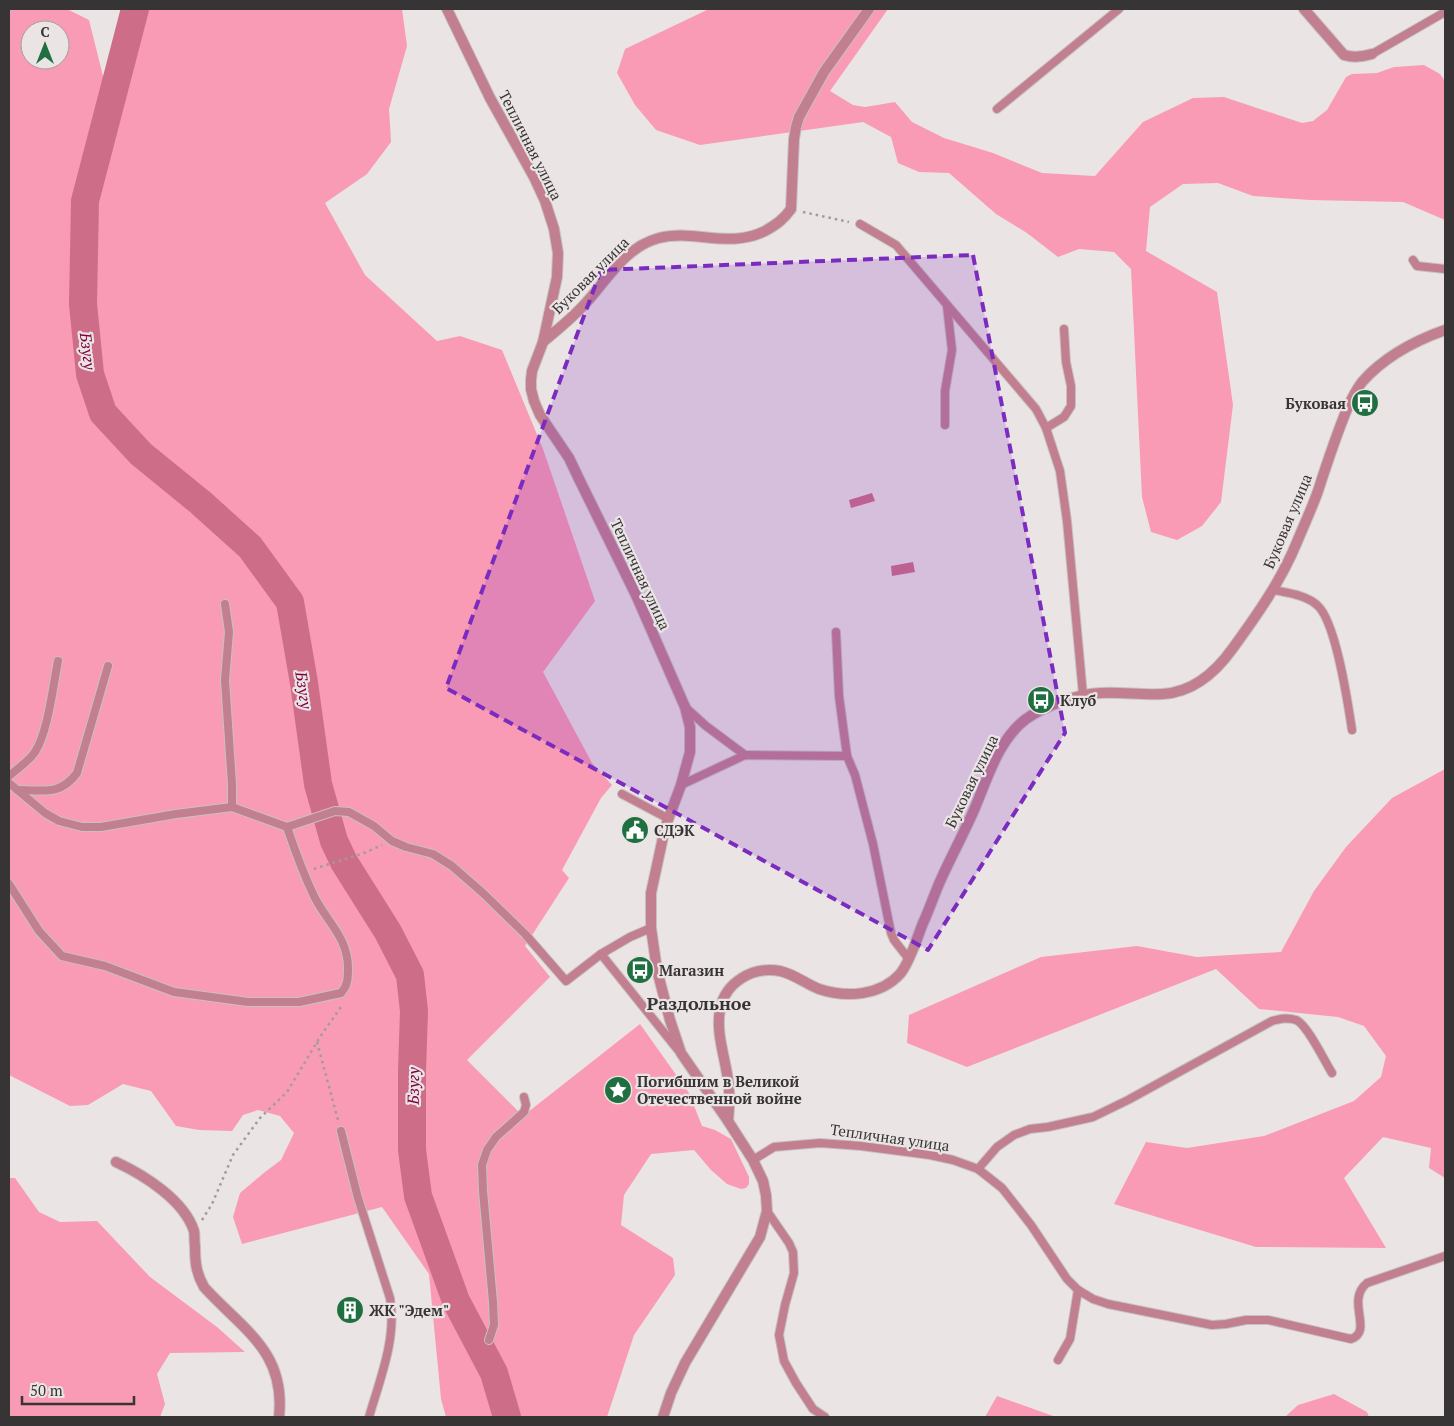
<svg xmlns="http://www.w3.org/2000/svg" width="1454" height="1426" font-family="'PT Serif',serif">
<rect width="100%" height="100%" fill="#ebe4e5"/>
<g fill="#f99bb4" fill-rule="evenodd">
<path d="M 9,9 L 67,9 L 89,20 L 115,124 L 145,9 L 402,9 L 407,46 L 389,109 L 391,142 L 367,174 L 325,203 L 365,275 L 437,341 L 460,336 L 502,350 L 543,449 L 595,601 L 543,672 L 592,763 L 612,785 L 601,798 L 562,870 L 569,878 L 525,946 L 550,977 L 467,1060 L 523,1116 L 640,1024 L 689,1093 L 702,1126 L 715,1130 L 731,1139 L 749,1177 L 749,1184 L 746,1188 L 741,1189 L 727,1184 L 711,1170 L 694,1150 L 651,1154 L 624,1195 L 621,1225 L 673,1258 L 675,1275 L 634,1335 L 607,1417 L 446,1417 L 441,1399 L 429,1274 L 382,1207 L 242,1244 L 233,1217 L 240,1193 L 265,1172 L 281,1160 L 294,1133 L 280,1116 L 258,1110 L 243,1115 L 232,1131 L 199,1130 L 176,1126 L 151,1091 L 123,1084 L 88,1105 L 70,1106 L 9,1075 ZM 30,30 L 60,30 L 60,60 L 30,60 Z"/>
<polygon points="709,9 888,9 830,91 853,105 865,107 895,102 912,122 944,138 993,153 1042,173 1095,176 1143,122 1193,98 1224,97 1302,123 1313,121 1327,110 1346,77 1352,74 1377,73 1394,67 1424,65 1440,74 1445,81 1445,220 1403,202 1310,200 1253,196 1218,183 1183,184 1150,207 1146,251 1217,292 1233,405 1221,502 1202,526 1177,540 1151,532 1142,497 1131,269 1114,252 1079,249 1058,257 1027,233 996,214 949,173 919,172 898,163 891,137 863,122 700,145 656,130 635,105 617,73 625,49"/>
<polygon points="1445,769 1445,1178 1429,1168 1431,1148 1383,1137 1344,1178 1386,1248 1256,1247 1114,1204 1146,1142 1187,1148 1264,1136 1354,1101 1381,1077 1386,1056 1364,1026 1338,1017 1259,1009 1216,969 967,1067 907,1043 909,1015 1041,957 1137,946 1197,957 1281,952 1314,891 1346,847 1392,798"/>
<polygon points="9,1178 15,1178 39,1212 60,1222 97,1221 150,1277 217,1327 245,1352 170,1353 157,1374 165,1404 160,1417 9,1417"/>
<polygon points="1334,1394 1367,1412 1369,1417 1285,1417 1298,1405"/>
<polygon points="997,1396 1056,1417 985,1417"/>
</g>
<g fill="#ce6d88">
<polygon points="872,493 875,501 851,508 849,500"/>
<polygon points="913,562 915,572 892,576 891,566"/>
</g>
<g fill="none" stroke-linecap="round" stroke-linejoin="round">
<polyline stroke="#ce6d88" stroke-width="28" points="135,9 85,201 83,304 90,374 103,413 141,454 200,502 250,547 290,602 304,683 318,784 334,841 344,862 388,932 410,975 414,1011 412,1071 412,1150 418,1196 456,1301 494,1373 507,1417"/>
<g stroke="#c7c1c2" stroke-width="10">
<g id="service">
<polyline points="1372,54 1445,12"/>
<polyline points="997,109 1119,9"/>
<polyline points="860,224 896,245 1036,409 1046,428 1060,471 1067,521 1083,695"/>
<polyline points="1413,260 1417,266 1445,269"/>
<polyline points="945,425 945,391 952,350 947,306"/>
<polyline points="1046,428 1064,417 1071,406 1071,386 1066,362 1064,329"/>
<path d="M 1274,590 C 1288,593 1306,595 1317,605 C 1336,621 1348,704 1352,730"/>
<polyline points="225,604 229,632 225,680 232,784 232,807"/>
<polyline points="836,632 839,696 847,756 855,775 873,844 891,933 894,940 908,958"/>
<polyline points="685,707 706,726 745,755"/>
<path d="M 9,776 C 18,768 28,762 35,752 C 48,732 53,686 58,661"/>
<polyline points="9,783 45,813 59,821 82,827 101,827 176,814 232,807 287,827 335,811 349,812 374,826 392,841 406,847 433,854 452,866 484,894 525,934 566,981 601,954 678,1050"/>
<polyline points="681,785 745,755 847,756"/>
<path d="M 18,790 C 43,790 60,796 77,773 L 108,666"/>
<polyline points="622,794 669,819"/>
<path d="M 9,884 L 39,931 L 62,956 L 105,966 L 174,992 L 248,1002 L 299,1002 L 341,993 C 348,985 348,978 348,968 C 348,937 326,921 314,896 C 303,873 295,851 287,827"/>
<polyline points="601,954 630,937 651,928"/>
<path d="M 341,1131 L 358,1198 L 390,1298 C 397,1338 380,1379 369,1417"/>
<path d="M 753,1160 L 774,1147 L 820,1143 L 861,1146 L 930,1155 L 953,1160 L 978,1169 L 1002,1188 L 1017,1207 L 1031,1225 L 1067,1279 L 1078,1290 L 1093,1299 L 1108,1304 L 1212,1325 L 1226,1324 L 1246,1320 L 1268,1320 L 1351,1339 C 1374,1331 1345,1301 1367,1283 L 1445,1256"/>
<path d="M 978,1169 L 997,1147 L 1014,1135 L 1030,1129 L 1048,1127 L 1093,1117 L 1128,1100 L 1272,1021 C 1280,1019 1287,1017 1296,1020 C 1307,1024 1325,1062 1332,1073"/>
<polyline points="767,1211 789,1243 793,1252 794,1273 785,1305 779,1335 784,1361 796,1383 813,1409 825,1417"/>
<polyline points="489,1340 494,1325 493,1302 483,1191 482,1165 487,1150 496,1137 524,1112 526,1105 524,1097"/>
<polyline points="1058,1360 1070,1339 1078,1290"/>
</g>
</g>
<g stroke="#c7c1c2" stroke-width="12">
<g id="minor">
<path d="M 1304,9 L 1344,55 C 1354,58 1362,57 1372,54"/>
<path d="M 543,342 C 557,330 571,319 583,306 C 606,282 624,247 659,238 C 694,229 729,249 765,231 C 777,224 783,220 791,209 L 794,139 L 796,127 L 799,117 L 824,72 L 869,9"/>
<path d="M 728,1121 C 729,1111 730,1100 729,1090 C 728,1064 715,1036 720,1010 C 725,982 753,966 780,971 C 794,974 806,984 819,989 C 846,998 880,996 900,974 C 910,962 917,938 923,923 C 930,908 935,892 942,877 C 952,855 964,833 974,810 C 987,780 998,740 1026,719 C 1044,706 1077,694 1101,693 C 1121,692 1142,695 1163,694 C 1193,692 1216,672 1233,648 C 1257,615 1281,581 1297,542 C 1304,525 1312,508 1318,491 C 1327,463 1336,436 1347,409 C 1351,400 1356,390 1362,382 C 1384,357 1414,341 1445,330"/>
<path d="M 116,1162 C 144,1175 184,1200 194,1231 C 195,1235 194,1241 195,1246 C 195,1262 196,1273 204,1287 C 243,1330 286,1351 279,1417"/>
</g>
</g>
<g stroke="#c7c1c2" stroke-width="12">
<polyline id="tertiary" points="447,9 490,98 534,177 545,201 554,229 558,253 557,277 543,342 532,371 531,380 531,389 534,401 540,415 569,458 579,479 636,595 685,707 690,727 690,752 681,785 665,828 651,893 651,928 657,970 670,1020 681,1053 728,1121 753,1160 763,1181 766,1195 767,1211 760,1237 685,1363 671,1393 663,1417"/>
</g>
<g stroke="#a09b9c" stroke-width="2.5" stroke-dasharray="2.5 4" stroke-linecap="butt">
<polyline points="803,212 849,222"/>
<polyline points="314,869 364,853 382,845"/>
<polyline points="317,1042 338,1120"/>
<polyline points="202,1220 212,1204 233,1155 260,1118 287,1092 320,1037 343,1004"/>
</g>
<use href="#service" stroke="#c17f90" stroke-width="8"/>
<use href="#minor" stroke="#c17f90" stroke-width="10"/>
<use href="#tertiary" stroke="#c17f90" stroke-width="10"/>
</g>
<path fill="#7b2cbf" fill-opacity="0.2" stroke="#7b2cbf" stroke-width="4" stroke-dasharray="10 6" stroke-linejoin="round" d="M 973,255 L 1065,733 L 928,950 L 446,688 L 601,270 Z"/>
<defs>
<g id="bus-disc" transform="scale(1.4375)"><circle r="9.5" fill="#1f6f40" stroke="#ebe4e5"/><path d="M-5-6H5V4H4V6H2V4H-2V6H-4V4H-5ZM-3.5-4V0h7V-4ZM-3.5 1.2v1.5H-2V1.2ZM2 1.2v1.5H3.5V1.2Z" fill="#fff"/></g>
<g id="civic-disc" transform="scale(1.4375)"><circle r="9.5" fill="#1f6f40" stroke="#ebe4e5"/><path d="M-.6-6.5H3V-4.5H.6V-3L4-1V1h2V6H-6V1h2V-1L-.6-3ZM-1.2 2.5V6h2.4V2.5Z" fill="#fff"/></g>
<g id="sight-disc" transform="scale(1.4375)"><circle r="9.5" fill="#1f6f40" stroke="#ebe4e5"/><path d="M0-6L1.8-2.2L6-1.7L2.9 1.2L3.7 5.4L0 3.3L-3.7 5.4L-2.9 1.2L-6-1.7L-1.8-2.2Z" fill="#fff"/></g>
<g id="building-disc" transform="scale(1.4375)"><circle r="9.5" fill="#1f6f40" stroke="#ebe4e5"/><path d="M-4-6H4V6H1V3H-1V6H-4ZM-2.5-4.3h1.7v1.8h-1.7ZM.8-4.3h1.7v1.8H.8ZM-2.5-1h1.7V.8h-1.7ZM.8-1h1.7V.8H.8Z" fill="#fff"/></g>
</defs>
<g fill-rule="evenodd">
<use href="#bus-disc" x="1365" y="403"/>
<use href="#bus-disc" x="1041" y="700"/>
<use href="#civic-disc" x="635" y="830"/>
<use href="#bus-disc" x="640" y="970"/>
<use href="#sight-disc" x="618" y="1090"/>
<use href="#building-disc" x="350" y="1310"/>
</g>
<g text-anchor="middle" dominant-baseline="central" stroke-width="4.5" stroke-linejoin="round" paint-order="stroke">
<g font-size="15" fill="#363434" stroke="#ebe4e5">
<text transform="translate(531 145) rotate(63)">Тепличная улица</text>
<text transform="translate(590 275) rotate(-45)">Буковая улица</text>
<text transform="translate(1287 521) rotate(-67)">Буковая улица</text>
<text transform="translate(641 574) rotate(65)">Тепличная улица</text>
<text transform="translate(971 781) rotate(-64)">Буковая улица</text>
<text transform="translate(890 1137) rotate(8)">Тепличная улица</text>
</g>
<g font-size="15" font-weight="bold" fill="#363434" stroke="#ebe4e5" text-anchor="start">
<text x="1346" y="403" text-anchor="end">Буковая</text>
<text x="1060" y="700">Клуб</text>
<text x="654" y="830">СДЭК</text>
<text x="659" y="970">Магазин</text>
<text x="637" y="1081">Погибшим в Великой<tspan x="637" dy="17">Отечественной войне</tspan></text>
<text x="369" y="1310">ЖК "Эдем"</text>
</g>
<g font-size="16" font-style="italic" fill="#80023c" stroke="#ebe4e5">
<text transform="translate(88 351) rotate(83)">Бзугу</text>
<text transform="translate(304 690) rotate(81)">Бзугу</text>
<text transform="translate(413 1086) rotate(-89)">Бзугу</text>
</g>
<g font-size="18" font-weight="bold" fill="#363434" stroke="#ebe4e5">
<text x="699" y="1003">Раздольное</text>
</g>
</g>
<rect width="1454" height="1426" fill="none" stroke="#363434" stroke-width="20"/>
<g transform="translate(45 45)"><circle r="24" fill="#ebe4e5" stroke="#a39e9e"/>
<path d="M0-4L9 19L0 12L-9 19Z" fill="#1f6f40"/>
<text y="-8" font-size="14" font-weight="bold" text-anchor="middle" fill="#363434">С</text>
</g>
<path d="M22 1396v8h112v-8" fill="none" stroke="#363434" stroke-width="2.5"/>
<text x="30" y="1396" font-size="15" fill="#363434" stroke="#ebe4e5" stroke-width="4" paint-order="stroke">50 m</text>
</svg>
